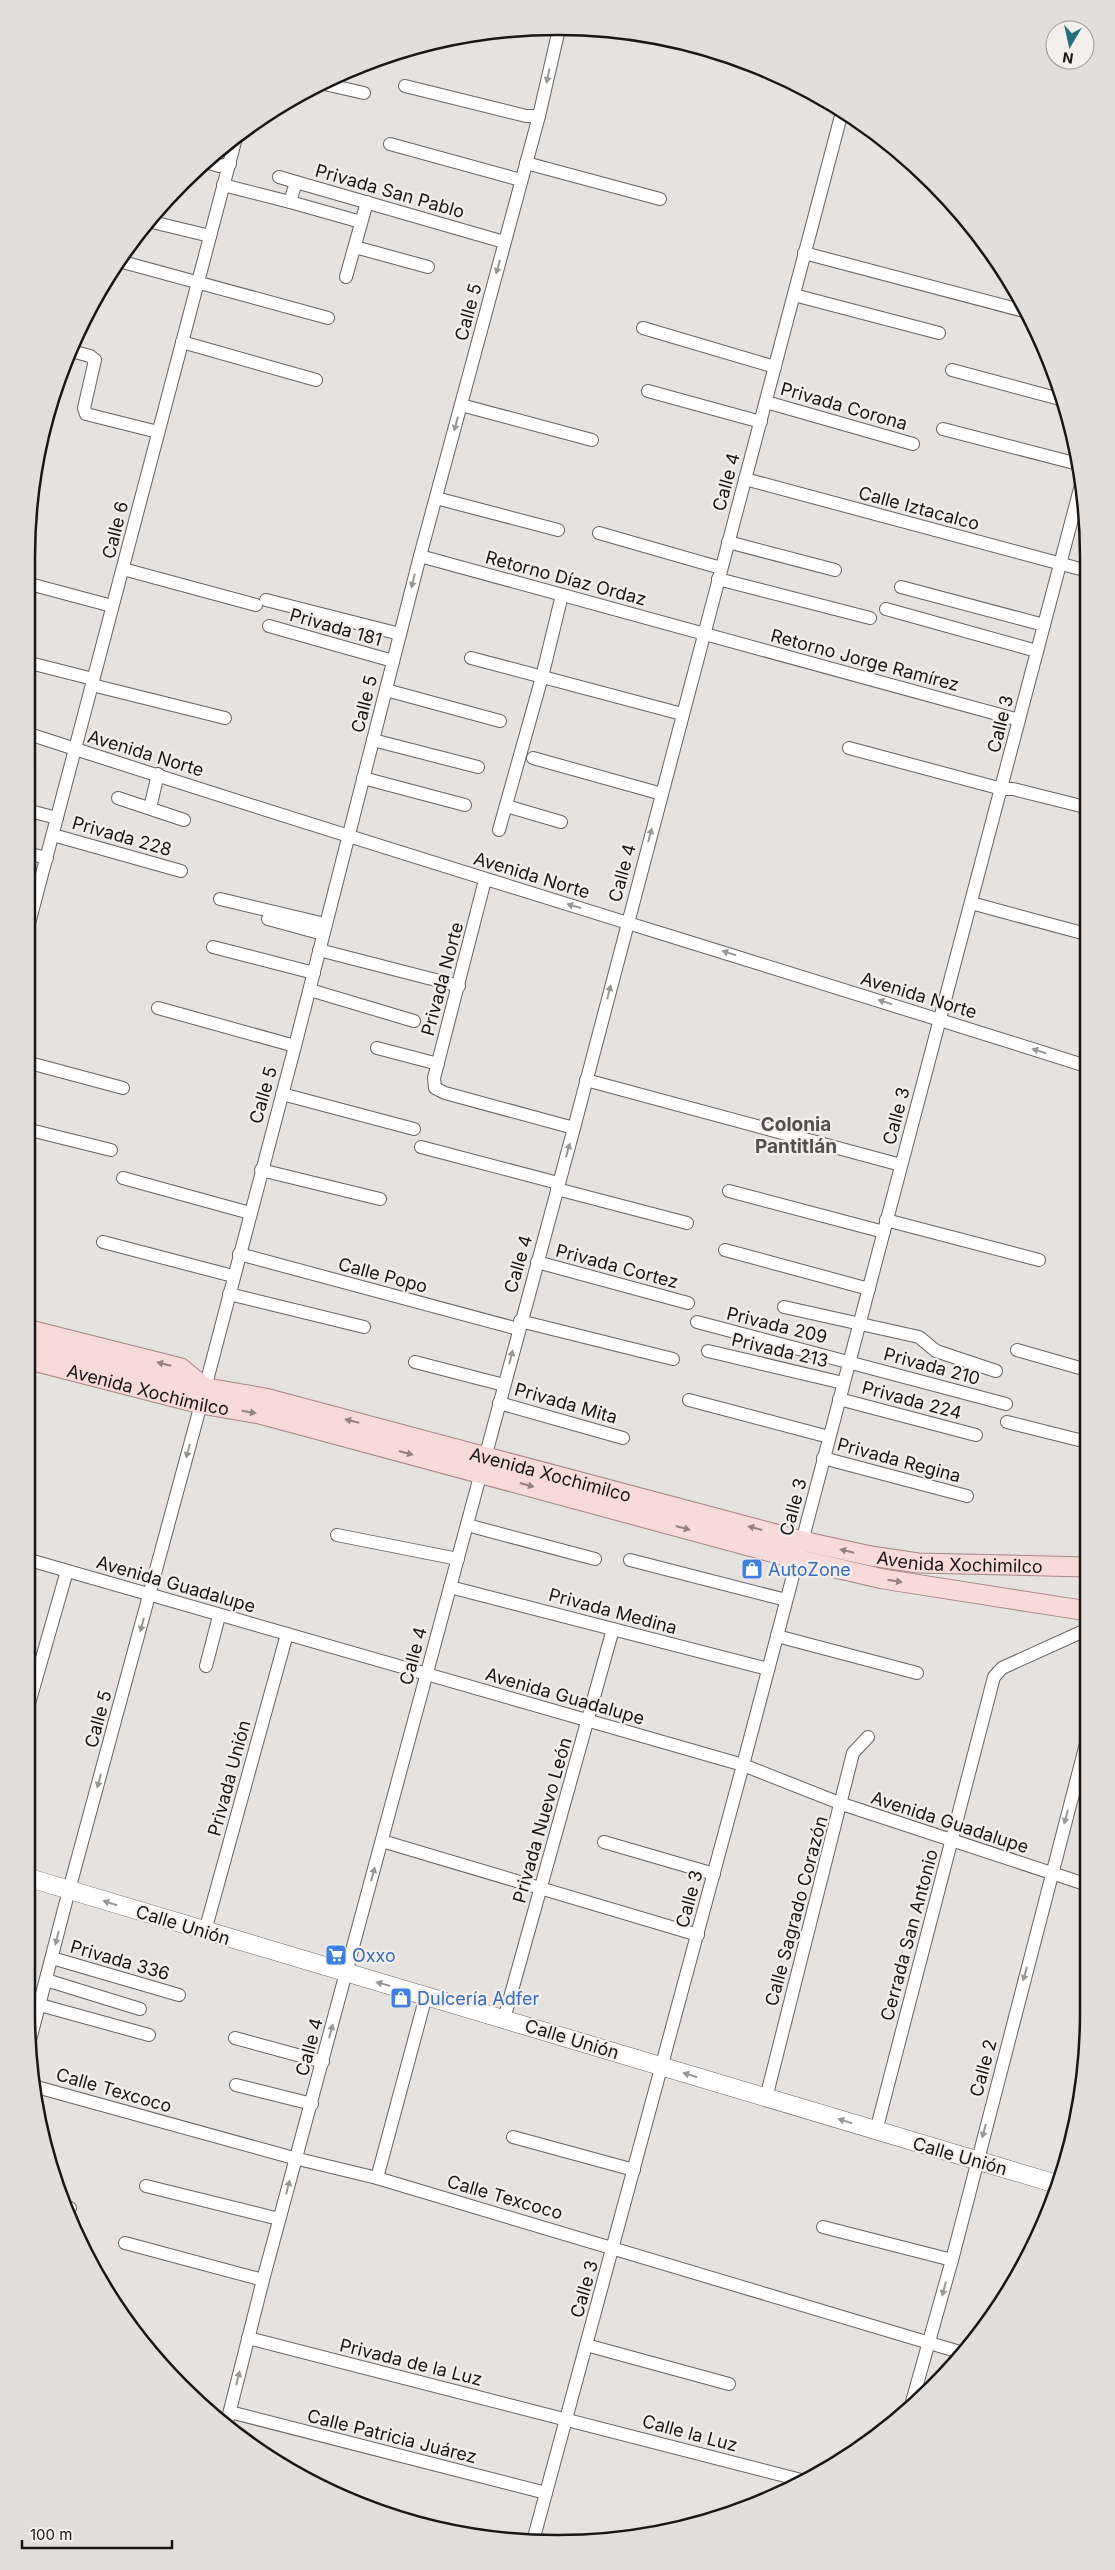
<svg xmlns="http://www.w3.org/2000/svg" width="1115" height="2570" font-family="Inter,sans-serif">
<rect width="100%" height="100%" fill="#e5e2e0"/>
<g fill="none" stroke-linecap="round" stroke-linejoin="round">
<g stroke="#666362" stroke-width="14">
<g id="street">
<polyline points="320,83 364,93"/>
<polyline points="405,86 526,116 539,116"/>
<polyline points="390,144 521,180"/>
<polyline points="206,162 219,166 230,164"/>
<polyline points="526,163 660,199"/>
<polyline points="279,177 296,182"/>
<polyline points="223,185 290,202 296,182 504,242"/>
<polyline points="290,202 361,222"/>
<polyline points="148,221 210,236"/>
<polyline points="355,247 428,267"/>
<polyline points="804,253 1024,311"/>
<polyline points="119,261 328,318"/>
<polyline points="346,277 367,202"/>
<polyline points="794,295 939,333"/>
<polyline points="643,328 775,367"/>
<polyline points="182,342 316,380"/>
<polyline points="71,351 90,356 95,360 84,408 86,414 158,432"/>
<polyline points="952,370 1060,399"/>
<polyline points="648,391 761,422"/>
<polyline points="766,402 913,444"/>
<polyline points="461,405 592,440"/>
<polyline points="943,429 1078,464"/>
<polyline points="745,479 1084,570"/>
<polyline points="436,498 558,530"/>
<polyline points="599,533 721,568"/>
<polyline points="728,542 835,570"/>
<polyline points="420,556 1019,720"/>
<polyline points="123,569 256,605"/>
<polyline points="718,579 870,618"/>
<polyline points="26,583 112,606"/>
<polyline points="901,587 1044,625"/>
<polyline points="266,600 400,634"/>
<polyline points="886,609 1037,651"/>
<polyline points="269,626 393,661"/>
<polyline points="471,658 682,714"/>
<polyline points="26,662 93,679"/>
<polyline points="92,685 225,718"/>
<polyline points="386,690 500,721"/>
<path d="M 26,733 C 378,848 733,954 1086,1066"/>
<polyline points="373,740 478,767"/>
<polyline points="849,748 1002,789 1013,789 1085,807"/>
<polyline points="533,758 662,794"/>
<polyline points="363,778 465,805"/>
<polyline points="118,798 184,820"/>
<polyline points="506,806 561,822"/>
<polyline points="150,808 158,774"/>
<polyline points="26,810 57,818"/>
<polyline points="499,830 542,677 562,595"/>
<polyline points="53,835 181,871"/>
<polyline points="26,853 47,858"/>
<polyline points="485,880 434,1078 435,1088 445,1093 574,1128"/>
<polyline points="220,899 325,924"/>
<polyline points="971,903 1086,934"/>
<polyline points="268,919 323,934"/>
<polyline points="26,935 237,134"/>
<polyline points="213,947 314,973"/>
<polyline points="319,950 459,986"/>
<polyline points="310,990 414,1021"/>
<polyline points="158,1008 295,1046"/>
<polyline points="377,1048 438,1064"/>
<polyline points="26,1062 123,1088"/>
<polyline points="586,1080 901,1165"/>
<polyline points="282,1094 414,1129"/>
<polyline points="26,1129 111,1150"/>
<polyline points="421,1147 558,1183"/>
<polyline points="261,1170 380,1199"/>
<polyline points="123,1178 250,1213"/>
<polyline points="557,1189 687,1223"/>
<polyline points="729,1191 884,1232"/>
<polyline points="886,1220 1039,1260"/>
<polyline points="103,1242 233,1276"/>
<polyline points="725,1250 869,1289"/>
<polyline points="239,1254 518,1329"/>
<polyline points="537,1262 688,1303"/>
<polyline points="229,1294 364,1327"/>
<polyline points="784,1307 919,1337 936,1351 996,1371"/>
<polyline points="520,1321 673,1359"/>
<polyline points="697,1322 1006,1404"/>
<polyline points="1017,1350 1087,1370"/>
<polyline points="708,1351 843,1383"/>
<polyline points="415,1362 504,1385"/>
<polyline points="205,1388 295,1046 420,556 539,116 559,29"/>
<polyline points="839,1399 976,1435"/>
<polyline points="689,1400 829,1437"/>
<polyline points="499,1403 623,1438"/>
<polyline points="1007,1422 1087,1442"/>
<polyline points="823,1458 967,1496"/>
<polyline points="467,1525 595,1559"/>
<polyline points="337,1535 458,1559"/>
<polyline points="26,1559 743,1765 842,1804 1088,1885"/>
<polyline points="630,1560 786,1600"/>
<polyline points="450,1587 768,1669"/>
<polyline points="777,1636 917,1673"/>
<polyline points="206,1666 219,1616"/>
<polyline points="26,1714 67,1571"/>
<polyline points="382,1841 698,1935"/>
<polyline points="604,1842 714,1874"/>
<polyline points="205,1931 287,1634"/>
<polyline points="52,1958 179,1995"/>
<polyline points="46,1980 140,2009"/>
<polyline points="40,2005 149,2035"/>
<polyline points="504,2019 613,1629"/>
<polyline points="235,2038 323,2062"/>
<polyline points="29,2044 69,1890 201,1404"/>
<polyline points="236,2085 312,2104"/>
<polyline points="33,2086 290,2157 377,2178 963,2353"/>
<polyline points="766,2098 853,1753 868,1737"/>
<polyline points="876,2131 994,1677 1002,1668 1088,1629"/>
<polyline points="513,2137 634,2170"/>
<polyline points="377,2178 426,1996"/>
<polyline points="146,2186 279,2219"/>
<polyline points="65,2206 70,2208"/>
<polyline points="823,2227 952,2260"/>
<polyline points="125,2243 263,2280"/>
<polyline points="248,2338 805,2481"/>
<polyline points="586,2345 729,2384"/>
<polyline points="910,2409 952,2260 1088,1736"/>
<polyline points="230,2412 546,2493"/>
<polyline points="226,2426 263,2280 574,1128 842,112"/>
<polyline points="533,2541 743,1765 1082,481"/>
</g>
</g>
<g stroke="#666362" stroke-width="19">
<polyline id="secondary" points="26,1877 1060,2185"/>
</g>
<g stroke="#a68683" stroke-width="21">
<g id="primary">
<polyline points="26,1329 181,1368 204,1387"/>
<path id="s1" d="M 26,1343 L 178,1383 L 265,1398 L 802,1541 L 871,1556 L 918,1563 L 1087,1567"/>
<path id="s2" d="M 26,1359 L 201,1404 L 260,1414 L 797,1559 L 883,1579 L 1088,1611"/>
</g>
</g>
<use href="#street" stroke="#fff" stroke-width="12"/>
<use href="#secondary" stroke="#fff" stroke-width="18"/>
<use href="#primary" stroke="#f8dad8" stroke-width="19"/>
</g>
<defs><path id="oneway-solid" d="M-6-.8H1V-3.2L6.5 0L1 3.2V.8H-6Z" transform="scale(1.25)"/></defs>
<g fill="#979796">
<use href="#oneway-solid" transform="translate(548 76) rotate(102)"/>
<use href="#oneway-solid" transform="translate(498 267) rotate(105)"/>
<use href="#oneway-solid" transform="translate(456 424) rotate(105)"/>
<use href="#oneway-solid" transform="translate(413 581) rotate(104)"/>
<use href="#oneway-solid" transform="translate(650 835) rotate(-75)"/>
<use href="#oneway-solid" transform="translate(574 906) rotate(-164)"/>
<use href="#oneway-solid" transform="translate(729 953) rotate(-163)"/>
<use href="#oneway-solid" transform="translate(609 992) rotate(-76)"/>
<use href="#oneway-solid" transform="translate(885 1002) rotate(-163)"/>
<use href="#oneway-solid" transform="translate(1039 1051) rotate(-162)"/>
<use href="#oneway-solid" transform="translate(568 1150) rotate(-74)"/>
<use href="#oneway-solid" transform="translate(511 1357) rotate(-76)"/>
<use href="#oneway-solid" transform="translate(188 1451) rotate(105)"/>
<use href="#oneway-solid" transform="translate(142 1625) rotate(105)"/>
<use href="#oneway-solid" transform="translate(99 1781) rotate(105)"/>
<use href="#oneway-solid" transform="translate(1066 1817) rotate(105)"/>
<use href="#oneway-solid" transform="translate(373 1874) rotate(-75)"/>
<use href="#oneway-solid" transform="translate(110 1903) rotate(-163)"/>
<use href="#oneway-solid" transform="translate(57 1938) rotate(104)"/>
<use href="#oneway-solid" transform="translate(1025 1974) rotate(105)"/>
<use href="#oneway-solid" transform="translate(383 1984) rotate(-164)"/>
<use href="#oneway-solid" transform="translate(331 2031) rotate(-75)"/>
<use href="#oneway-solid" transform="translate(690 2075) rotate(-163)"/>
<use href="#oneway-solid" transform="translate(845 2121) rotate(-163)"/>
<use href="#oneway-solid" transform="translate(984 2131) rotate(105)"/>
<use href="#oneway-solid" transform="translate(288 2187) rotate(-75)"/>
<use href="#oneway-solid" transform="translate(944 2289) rotate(105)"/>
<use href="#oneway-solid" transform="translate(238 2378) rotate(-76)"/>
</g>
<g fill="#938281">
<use href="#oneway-solid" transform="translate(164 1364) rotate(-166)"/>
<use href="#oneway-solid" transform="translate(249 1412) rotate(10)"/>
<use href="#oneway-solid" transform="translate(352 1421) rotate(-166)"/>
<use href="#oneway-solid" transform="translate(406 1453) rotate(15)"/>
<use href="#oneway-solid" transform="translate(527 1485) rotate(15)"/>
<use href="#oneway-solid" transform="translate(683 1528) rotate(15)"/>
<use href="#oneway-solid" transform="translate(755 1528) rotate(-165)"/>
<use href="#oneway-solid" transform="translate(847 1551) rotate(-167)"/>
<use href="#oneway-solid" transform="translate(895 1581) rotate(9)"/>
</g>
<defs>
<g id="shop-square" transform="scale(1.125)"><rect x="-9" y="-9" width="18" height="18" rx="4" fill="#3f7fe0" stroke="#f2efed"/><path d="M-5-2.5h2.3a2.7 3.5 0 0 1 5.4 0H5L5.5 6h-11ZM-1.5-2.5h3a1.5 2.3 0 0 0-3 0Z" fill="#fff"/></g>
<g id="supermarket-square" transform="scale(1.125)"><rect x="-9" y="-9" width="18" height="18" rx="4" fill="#3f7fe0" stroke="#f2efed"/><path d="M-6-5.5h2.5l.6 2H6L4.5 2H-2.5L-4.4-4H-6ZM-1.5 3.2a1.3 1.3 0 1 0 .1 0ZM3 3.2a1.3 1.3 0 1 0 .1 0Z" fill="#fff"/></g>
</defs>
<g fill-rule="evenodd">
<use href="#shop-square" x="752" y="1569"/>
<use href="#supermarket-square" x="336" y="1955"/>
<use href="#shop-square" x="401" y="1998"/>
</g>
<g text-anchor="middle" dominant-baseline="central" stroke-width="4.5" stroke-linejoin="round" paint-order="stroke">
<g font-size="18" fill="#181716" stroke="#f2efed">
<text transform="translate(390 191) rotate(16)">Privada San Pablo</text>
<text transform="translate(468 312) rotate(-75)">Calle 5</text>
<text transform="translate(844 406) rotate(16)">Privada Corona</text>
<text transform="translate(726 482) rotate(-75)">Calle 4</text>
<text transform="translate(919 508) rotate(15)">Calle Iztacalco</text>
<text transform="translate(115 530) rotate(-76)">Calle 6</text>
<text transform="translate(566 578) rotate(15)">Retorno Díaz Ordaz</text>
<text transform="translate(336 627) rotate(16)">Privada 181</text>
<text transform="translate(865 660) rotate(15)">Retorno Jorge Ramírez</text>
<text transform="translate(364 704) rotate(-76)">Calle 5</text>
<text transform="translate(1000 724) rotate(-76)">Calle 3</text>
<text transform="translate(146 753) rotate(17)">Avenida Norte</text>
<text transform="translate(122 836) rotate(16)">Privada 228</text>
<text transform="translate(622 873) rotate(-75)">Calle 4</text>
<text transform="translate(532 875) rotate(17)">Avenida Norte</text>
<text transform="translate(442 979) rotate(-75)">Privada Norte</text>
<text transform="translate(919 995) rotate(17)">Avenida Norte</text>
<text transform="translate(263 1095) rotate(-74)">Calle 5</text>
<text transform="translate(896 1116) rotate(-75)">Calle 3</text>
<text transform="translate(518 1264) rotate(-74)">Calle 4</text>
<text transform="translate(617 1266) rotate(15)">Privada Cortez</text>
<text transform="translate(383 1275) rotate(15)">Calle Popo</text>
<text transform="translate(777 1325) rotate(14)">Privada 209</text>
<text transform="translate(780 1350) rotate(13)">Privada 213</text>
<text transform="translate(932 1366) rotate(15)">Privada 210</text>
<text stroke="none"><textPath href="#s2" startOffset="126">Avenida Xochimilco</textPath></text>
<text transform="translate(912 1400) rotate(15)">Privada 224</text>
<text transform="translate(566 1403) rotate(16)">Privada Mita</text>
<text transform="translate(899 1460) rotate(15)">Privada Regina</text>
<text stroke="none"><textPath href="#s1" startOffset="541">Avenida Xochimilco</textPath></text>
<text transform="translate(793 1507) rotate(-75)">Calle 3</text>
<text stroke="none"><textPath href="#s1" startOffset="961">Avenida Xochimilco</textPath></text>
<text transform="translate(176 1584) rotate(16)">Avenida Guadalupe</text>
<text transform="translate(613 1611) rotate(15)">Privada Medina</text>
<text transform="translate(413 1656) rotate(-75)">Calle 4</text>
<text transform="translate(565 1696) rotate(16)">Avenida Guadalupe</text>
<text transform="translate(98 1719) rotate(-75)">Calle 5</text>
<text transform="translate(229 1778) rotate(-75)">Privada Unión</text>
<text transform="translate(542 1820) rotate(-74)">Privada Nuevo León</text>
<text transform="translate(950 1822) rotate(18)">Avenida Guadalupe</text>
<text transform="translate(689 1899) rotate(-75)">Calle 3</text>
<text transform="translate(796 1911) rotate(-75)">Calle Sagrado Corazón</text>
<text transform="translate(183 1925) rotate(17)">Calle Unión</text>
<text transform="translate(909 1935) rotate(-75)">Cerrada San Antonio</text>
<text transform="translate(120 1960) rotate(16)">Privada 336</text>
<text transform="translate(572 2039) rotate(17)">Calle Unión</text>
<text transform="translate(309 2047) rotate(-75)">Calle 4</text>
<text transform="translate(983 2068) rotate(-75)">Calle 2</text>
<text transform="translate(114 2090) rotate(16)">Calle Texcoco</text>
<text transform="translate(960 2156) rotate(16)">Calle Unión</text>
<text transform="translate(505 2197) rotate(16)">Calle Texcoco</text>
<text transform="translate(584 2289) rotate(-74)">Calle 3</text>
<text transform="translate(411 2362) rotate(14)">Privada de la Luz</text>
<text transform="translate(690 2433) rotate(15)">Calle la Luz</text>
<text transform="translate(392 2436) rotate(14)">Calle Patricia Juárez</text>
</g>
<g font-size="18" fill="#366cbe" stroke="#f2efed" text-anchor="start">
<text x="768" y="1569">AutoZone</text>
<text x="352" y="1955">Oxxo</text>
<text x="417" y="1998">Dulcería Adfer</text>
</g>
<g font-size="19" font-weight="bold" fill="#524f4e" stroke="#f2efed">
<text x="796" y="1124">Colonia<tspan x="796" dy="22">Pantitlán</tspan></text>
</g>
</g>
<path d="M0 0H1115V2570H0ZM557 35H558A522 522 0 0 1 1080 557V2013A522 522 0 0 1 558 2535H557A522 522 0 0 1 35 2013V557A522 522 0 0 1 557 35Z" fill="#e1dedc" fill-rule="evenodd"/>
<path fill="none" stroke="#181716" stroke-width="2.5" d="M557 35H558A522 522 0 0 1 1080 557V2013A522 522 0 0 1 558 2535H557A522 522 0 0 1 35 2013V557A522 522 0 0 1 557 35Z"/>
<g transform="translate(1070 45) rotate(189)"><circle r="24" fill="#f2efed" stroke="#9b9997"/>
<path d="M0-4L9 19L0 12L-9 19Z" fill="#257077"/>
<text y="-8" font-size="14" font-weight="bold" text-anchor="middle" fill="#181716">N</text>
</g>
<path d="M22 2540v8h150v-8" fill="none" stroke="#181716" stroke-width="2.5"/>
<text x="30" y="2540" font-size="15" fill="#181716" stroke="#f2efed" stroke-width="4" paint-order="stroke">100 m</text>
</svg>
